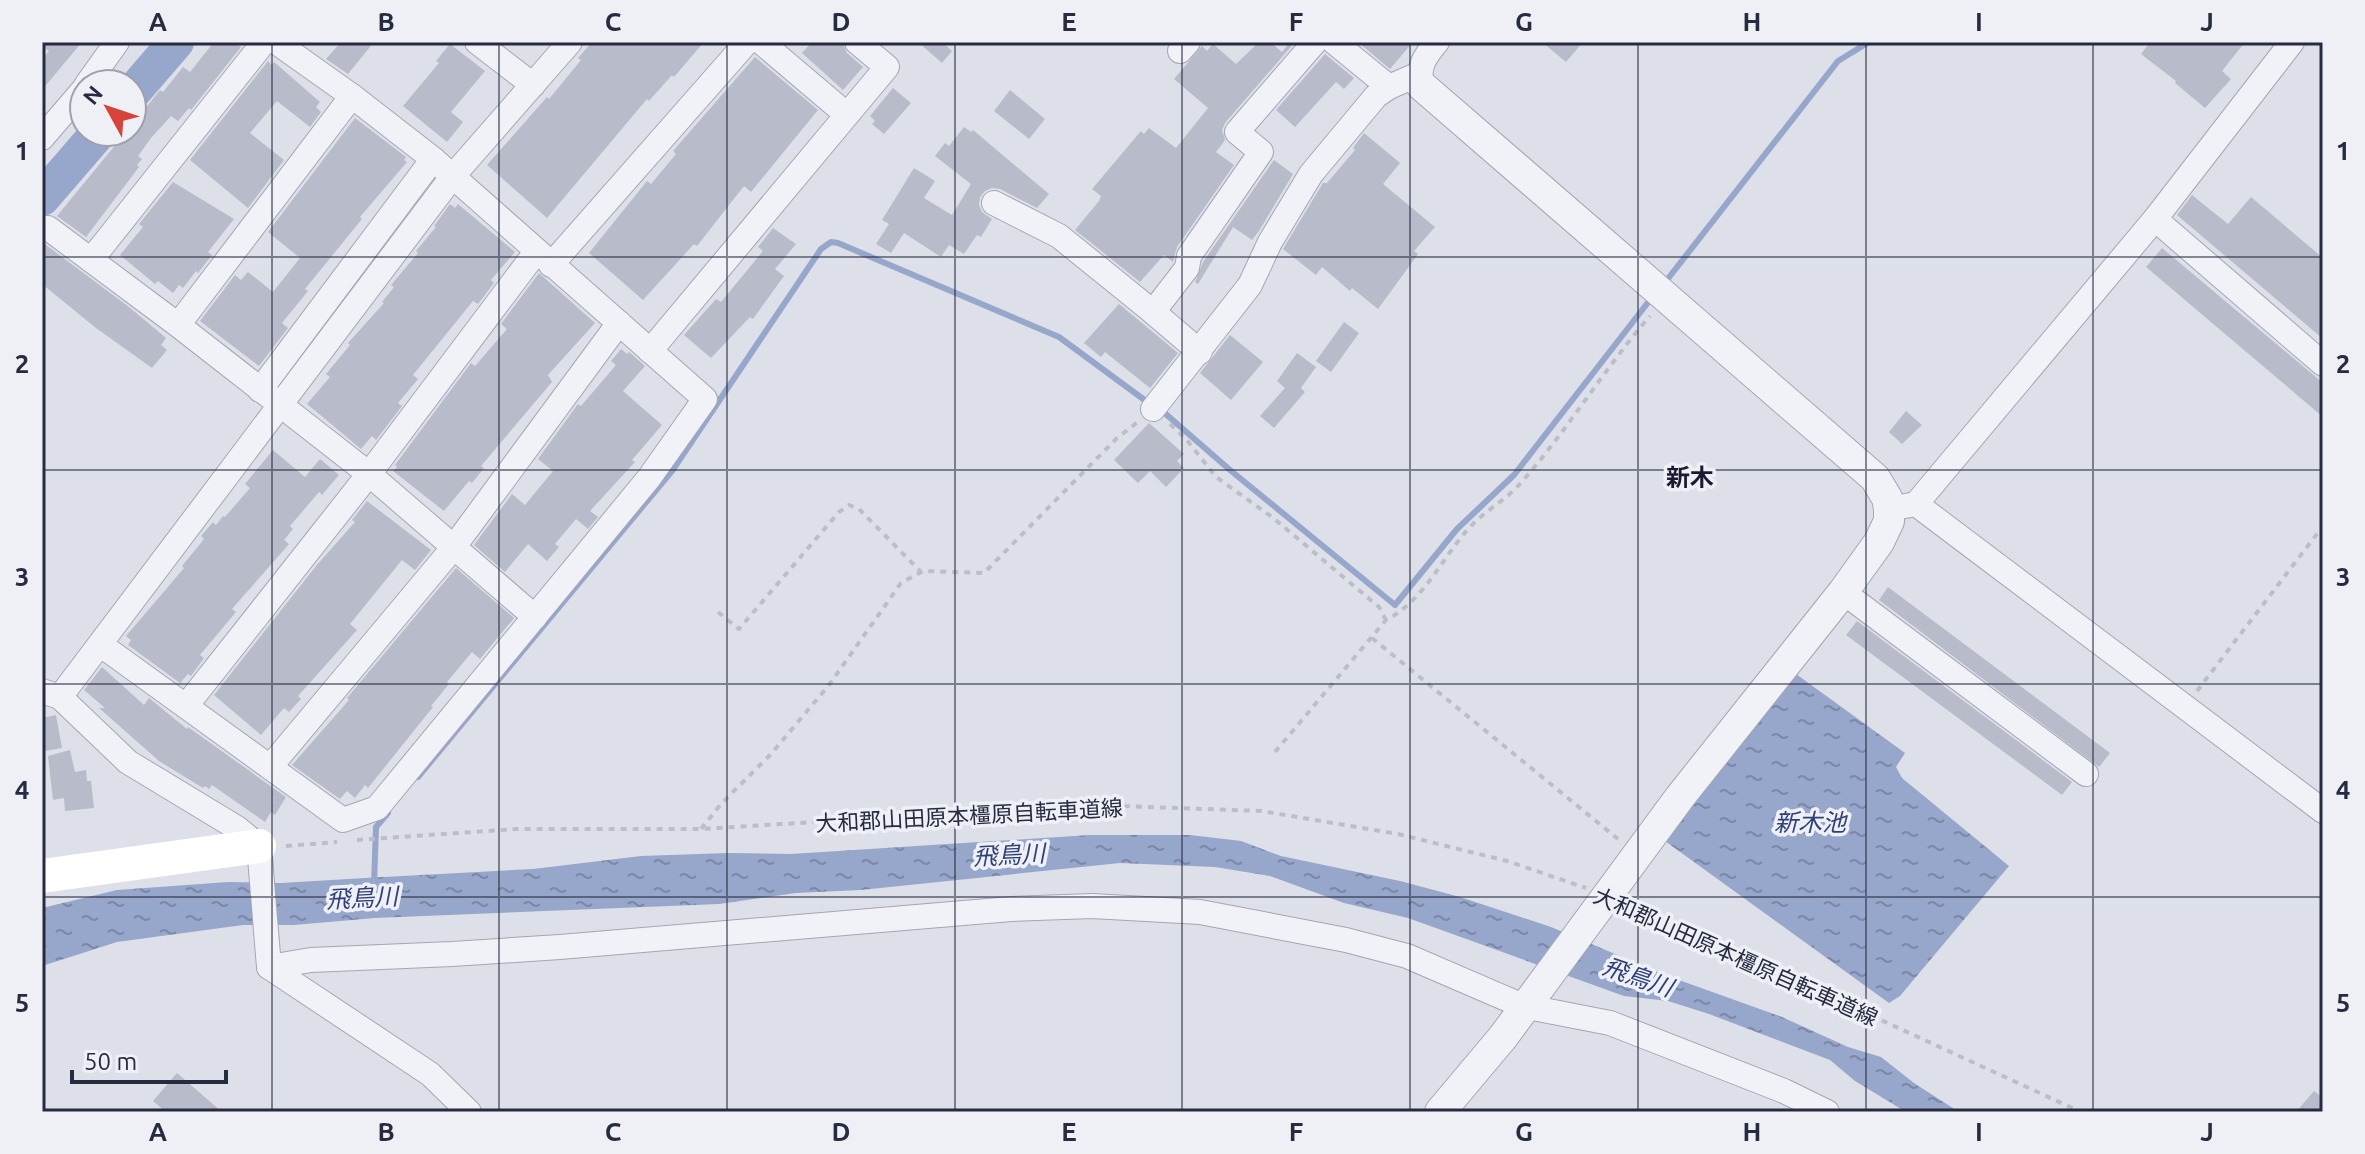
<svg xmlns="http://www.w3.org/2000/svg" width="2365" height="1154" font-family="Ubuntu,'Noto Sans JP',sans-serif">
<defs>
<pattern id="water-ripples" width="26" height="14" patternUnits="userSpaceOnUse" patternTransform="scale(2)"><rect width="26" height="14" fill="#97a6cb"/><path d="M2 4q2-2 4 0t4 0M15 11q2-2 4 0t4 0" fill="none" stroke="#7b87a6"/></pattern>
</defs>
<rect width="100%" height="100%" fill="#dee0e9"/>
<g fill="url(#water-ripples)">
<polygon points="1796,674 1905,753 1896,767 1902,778 2009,866 1900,996 1889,1003 1665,841"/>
<polygon points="1090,835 1190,835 1241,841 1281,856 1400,881 1460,897 1551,927 1665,975 1782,1017 1848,1047 1881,1057 1914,1083 1959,1112 1906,1112 1855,1081 1830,1060 1709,1014 1668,1001 1624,996 1408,918 1344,903 1270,876 1215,867 1120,863 861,890 796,893 719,904 375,918 294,925 243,925 117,942 42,966 42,908 117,890 228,882 281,883 365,878 533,869 641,856 728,853 791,854"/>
</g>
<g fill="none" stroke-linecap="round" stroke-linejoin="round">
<g stroke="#97a6cb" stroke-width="6">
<polyline points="1663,285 1838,61 1869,42"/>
<polyline points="1160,409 1230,470 1395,605 1457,529 1514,475 1653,296"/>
<polyline points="418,777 672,471 821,249 831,242 838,243 1059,337 1150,404"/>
<polyline points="374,885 376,827 388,813"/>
</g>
<g stroke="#97a6cb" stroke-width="36">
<polyline points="132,93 176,42"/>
<polyline points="42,198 99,132"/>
</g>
</g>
<g fill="#b8bbc9">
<polygon points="42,42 82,42 42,90 42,59 49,51 42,46"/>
<polygon points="214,42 234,42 241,47 191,110 189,108 178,121 171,116 151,138 138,156 142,159 137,165 139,167 86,237 57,216 126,132 132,132 132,125 160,90 163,92 183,67 190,72"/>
<polygon points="341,42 374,42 348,74 326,59"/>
<polygon points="592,42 704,42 674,77 672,75 649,101 647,99 547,218 487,165 547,97 549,99 581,60 578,58"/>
<polygon points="812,42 842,42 847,53 863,67 843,90 802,53"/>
<polygon points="918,42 942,42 952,51 942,63"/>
<polygon points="1259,42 1270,42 1282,52 1290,42 1295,42 1225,123 1222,130 1225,140 1216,152 1234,165 1177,247 1173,262 1164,255 1140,282 1075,230 1099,201 1101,196 1092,189 1141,131 1144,134 1149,128 1176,148 1208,108 1174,79 1202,46 1207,51 1213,44 1236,64"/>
<polygon points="1358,42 1413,42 1390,69"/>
<polygon points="1542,42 1583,42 1566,62"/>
<polygon points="2150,42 2245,42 2222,71 2231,79 2205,108 2175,83 2176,81 2141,54"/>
<polygon points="450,44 485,71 451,112 463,122 447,142 403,106 439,63 436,61"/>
<polygon points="1325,54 1354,78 1344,89 1336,82 1295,127 1276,110"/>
<polygon points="755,57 818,110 751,192 744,186 697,246 694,244 643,300 589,253 647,181 651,184 676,154 673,151"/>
<polygon points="268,61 272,65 274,62 320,102 316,107 321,112 310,127 277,101 250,133 284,160 248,208 190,160"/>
<polygon points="893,88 911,103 884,134 872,124 875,121 870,116"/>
<polygon points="1010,90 1045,119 1029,139 994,111"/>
<polygon points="355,118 406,157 404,160 407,162 360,217 362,219 305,289 308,291 282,323 288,328 259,366 200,321 235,275 241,280 248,272 273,292 300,258 268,232"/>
<polygon points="964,127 971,132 973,130 1049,194 1037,208 1000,189 992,188 985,191 980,197 979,205 982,212 992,219 981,237 977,235 964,254 949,245 941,257 904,233 891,253 876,244 889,224 882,220 914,168 935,181 924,198 952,215 971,184 935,156 945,143 949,146"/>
<polygon points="1364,133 1400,163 1383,184 1435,227 1414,251 1418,254 1378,309 1352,288 1350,291 1322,267 1316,275 1283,249 1323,183 1327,183 1355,150 1353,148"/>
<polygon points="1274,160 1293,174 1259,231 1252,240 1233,227 1198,284 1195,282 1203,262"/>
<polygon points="173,182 234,219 208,252 212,255 198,273 196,271 183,288 179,285 173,293 158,281 155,284 120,255 143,227 139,224"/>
<polygon points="2192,195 2228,224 2251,197 2323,258 2323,339 2177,215"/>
<polygon points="450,204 455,208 458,204 515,252 491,280 494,283 478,304 473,301 413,375 418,379 398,403 402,406 376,440 372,436 361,449 307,404 330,377 326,374 350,345 348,343 384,303 382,302 394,287 391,285 418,253 416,251 436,227 434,226"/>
<polygon points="773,228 796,244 775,269 784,276 753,319 750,317 711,358 684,335 716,299 721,302 763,251 758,247"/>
<polygon points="42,242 129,307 166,338 161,345 167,350 152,368 96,328 42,284"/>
<polygon points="2162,248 2323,383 2323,417 2146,267"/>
<polygon points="539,273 595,323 548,375 552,382 481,466 484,468 472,483 469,481 444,511 393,471 397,467 395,465 471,363 475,366 507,329 501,324"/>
<polygon points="1119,304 1178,353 1150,388 1105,352 1101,357 1084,343"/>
<polygon points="1344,322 1359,333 1331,372 1316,361"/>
<polygon points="1230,335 1263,362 1231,400 1200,373"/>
<polygon points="621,349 627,354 629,352 645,366 623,391 662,425 632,460 635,462 590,511 598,517 588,529 576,519 555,544 559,547 547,561 528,544 505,572 474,545 512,494 525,505 553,471 538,459 578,404 581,406 616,365 611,361"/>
<polygon points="1297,353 1316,367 1301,388 1305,392 1274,428 1260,416 1285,388 1277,381"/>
<polygon points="1906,411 1922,425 1902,444 1889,432"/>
<polygon points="1149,423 1184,454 1177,461 1184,468 1166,487 1150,471 1138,483 1114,460"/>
<polygon points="273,450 305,477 320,459 339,475 322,495 319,492 290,526 293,529 284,540 289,544 232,609 236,612 200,655 204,658 191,676 188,674 180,683 128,645 131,640 126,636 184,568 182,566 204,539 201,536 213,522 216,525 223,516 225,517 250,488 245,484"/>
<polygon points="367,501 431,550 415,570 402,560 350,624 357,630 298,696 301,699 289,712 284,708 261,735 214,695 316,566 355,522 352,520"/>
<polygon points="456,568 514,618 480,659 472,652 447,682 449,684 431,706 433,707 368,788 365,785 355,798 347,791 340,799 292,765 349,700 347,698"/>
<polygon points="1888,587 2110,753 2099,767 1879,600"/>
<polygon points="1857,621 2072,782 2062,795 1846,635"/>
<polygon points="102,667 144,705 149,698 187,729 188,727 286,797 275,815 271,812 265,822 212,785 209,789 205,786 203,788 159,761 99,708 105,708 84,690"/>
<polygon points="56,715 62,748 45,751 42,718"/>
<polygon points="70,750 75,772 86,770 87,781 91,781 94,808 65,811 64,798 53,800 48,756"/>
<polygon points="177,1073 222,1112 166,1112 153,1101"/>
<polygon points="2314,1091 2323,1098 2323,1112 2296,1112"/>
</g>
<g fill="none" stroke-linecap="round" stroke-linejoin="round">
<g stroke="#a3a6b3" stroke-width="26">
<g id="minor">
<polyline points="477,42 533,85"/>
<polyline points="761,42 846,114"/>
<polyline points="1334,42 1389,87"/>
<polyline points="1180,51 1188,42"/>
<polyline points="87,84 117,42"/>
<path d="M 1422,86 C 1417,67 1425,56 1437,42"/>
<polyline points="42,138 84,89"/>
<polyline points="994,203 1059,236 1153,312"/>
<polyline points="2155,219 2323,364"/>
<polyline points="48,228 178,325 369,474 535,617"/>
<polyline points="91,260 264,42"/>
<polyline points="551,265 747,42"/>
<polyline points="178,325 352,96"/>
<polyline points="650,351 887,67 857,42"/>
<polyline points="1200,352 1153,312 1187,268 1189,256 1261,152 1237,132 1315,42"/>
<polyline points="260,390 433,159"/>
<polyline points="1153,409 1250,285 1270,242 1311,174 1376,96 1389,87 1419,74"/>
<polyline points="1916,504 2323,811"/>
<polyline points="1889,509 1916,504 2155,219 2292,42"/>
<polyline points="1843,592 2086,774"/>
<polyline points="101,645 343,820 377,808 649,478 705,399 433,159 352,96 276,42"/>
<polyline points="42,691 60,697 128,762 237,828 259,846 269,967 430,1074 469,1112"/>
<polyline points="60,697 452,177 570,42"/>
<polyline points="186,706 369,474 536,252"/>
<polyline points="270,767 453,548 619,323"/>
<polyline points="269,967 311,960 452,954 560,947 1011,909 1092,906 1200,912 1346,940 1407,956 1523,1006 1610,1023 1784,1091 1827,1112"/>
</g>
</g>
<g stroke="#a3a6b3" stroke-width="32">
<polyline id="tertiary" points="1422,86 1875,478 1887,498 1889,509 1889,521 1879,542 1843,592 1680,797 1503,1037 1440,1112"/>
</g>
<g stroke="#bcbec7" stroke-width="4" stroke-dasharray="6 6" stroke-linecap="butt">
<polyline points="1170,424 1186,439 1216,477 1272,517 1379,607 1386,620"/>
<polyline points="718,612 739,629 839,512 849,505 859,509 921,572"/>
<polyline points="1372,638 1618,839"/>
<polyline points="2197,691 2323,526"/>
<path d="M 1275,752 L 1386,620 C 1426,599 1441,558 1471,526 C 1485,511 1504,501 1518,486 C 1566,433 1603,370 1650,316"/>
<polyline points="701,829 721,804 771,754 829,685 901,583 923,571 984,573 1117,438 1139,421"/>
<polyline points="357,840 516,829 701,829 1092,805 1261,811 1398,834 1507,861 1586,888"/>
<polyline points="286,846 337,842"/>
<polyline points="1631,905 2081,1112"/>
</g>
<use href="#minor" stroke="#f1f2f7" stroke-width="24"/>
<use href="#tertiary" stroke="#f1f2f7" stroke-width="30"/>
<polyline stroke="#fff" stroke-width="34" points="42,876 259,846"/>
</g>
<path fill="none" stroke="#262b40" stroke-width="2" stroke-opacity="0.55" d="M 272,42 L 272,1112M 499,42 L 499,1112M 727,42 L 727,1112M 955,42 L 955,1112M 1182,42 L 1182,1112M 1410,42 L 1410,1112M 1638,42 L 1638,1112M 1866,42 L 1866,1112M 2093,42 L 2093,1112M 42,257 L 2323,257M 42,470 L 2323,470M 42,684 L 2323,684M 42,897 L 2323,897"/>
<g text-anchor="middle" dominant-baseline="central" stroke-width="7" stroke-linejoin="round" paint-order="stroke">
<g font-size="22" fill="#262b40" stroke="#eef0f6">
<text transform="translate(969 815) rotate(-3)">大和郡山田原本橿原自転車道線</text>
<text transform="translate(1736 956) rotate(24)">大和郡山田原本橿原自転車道線</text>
</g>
<g font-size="24" font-weight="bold" fill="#191c31" stroke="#eef0f6">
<text x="1690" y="477">新木</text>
</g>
<g font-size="24" font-style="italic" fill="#2e4077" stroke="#eef0f6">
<text x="1810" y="822">新木池</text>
<text transform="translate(1009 855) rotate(-3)">飛鳥川</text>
<text transform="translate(362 898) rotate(-3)">飛鳥川</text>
<text transform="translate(1638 977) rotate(19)">飛鳥川</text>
</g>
</g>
<rect width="2365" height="1154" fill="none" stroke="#eef0f6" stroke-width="88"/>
<g transform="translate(108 108) rotate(310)"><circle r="38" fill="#eef0f6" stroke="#9ea1ad" stroke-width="2"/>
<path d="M0-6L14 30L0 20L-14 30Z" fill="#d5433b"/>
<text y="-12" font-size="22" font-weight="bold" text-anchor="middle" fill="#262b40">N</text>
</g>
<path d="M72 1070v12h154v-12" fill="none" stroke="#262b40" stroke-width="4"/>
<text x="84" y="1070" font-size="24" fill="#262b40" stroke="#eef0f6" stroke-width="6" paint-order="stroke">50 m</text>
<rect x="44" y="44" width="2277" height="1066" fill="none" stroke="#262b40" stroke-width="3"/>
<g font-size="26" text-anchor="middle" font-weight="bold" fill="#262b40">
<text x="158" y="31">A</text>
<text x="386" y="31">B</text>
<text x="613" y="31">C</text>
<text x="841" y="31">D</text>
<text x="1069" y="31">E</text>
<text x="1296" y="31">F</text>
<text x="1524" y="31">G</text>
<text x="1752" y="31">H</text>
<text x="1979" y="31">I</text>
<text x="2207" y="31">J</text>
<text x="22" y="160">1</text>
<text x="2343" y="160">1</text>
<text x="22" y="373">2</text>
<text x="2343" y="373">2</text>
<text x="22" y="586">3</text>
<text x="2343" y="586">3</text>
<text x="22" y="799">4</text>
<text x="2343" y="799">4</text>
<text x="22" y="1012">5</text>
<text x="2343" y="1012">5</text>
<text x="158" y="1141">A</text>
<text x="386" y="1141">B</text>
<text x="613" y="1141">C</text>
<text x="841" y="1141">D</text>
<text x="1069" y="1141">E</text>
<text x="1296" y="1141">F</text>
<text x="1524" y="1141">G</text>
<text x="1752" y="1141">H</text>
<text x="1979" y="1141">I</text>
<text x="2207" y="1141">J</text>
</g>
</svg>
